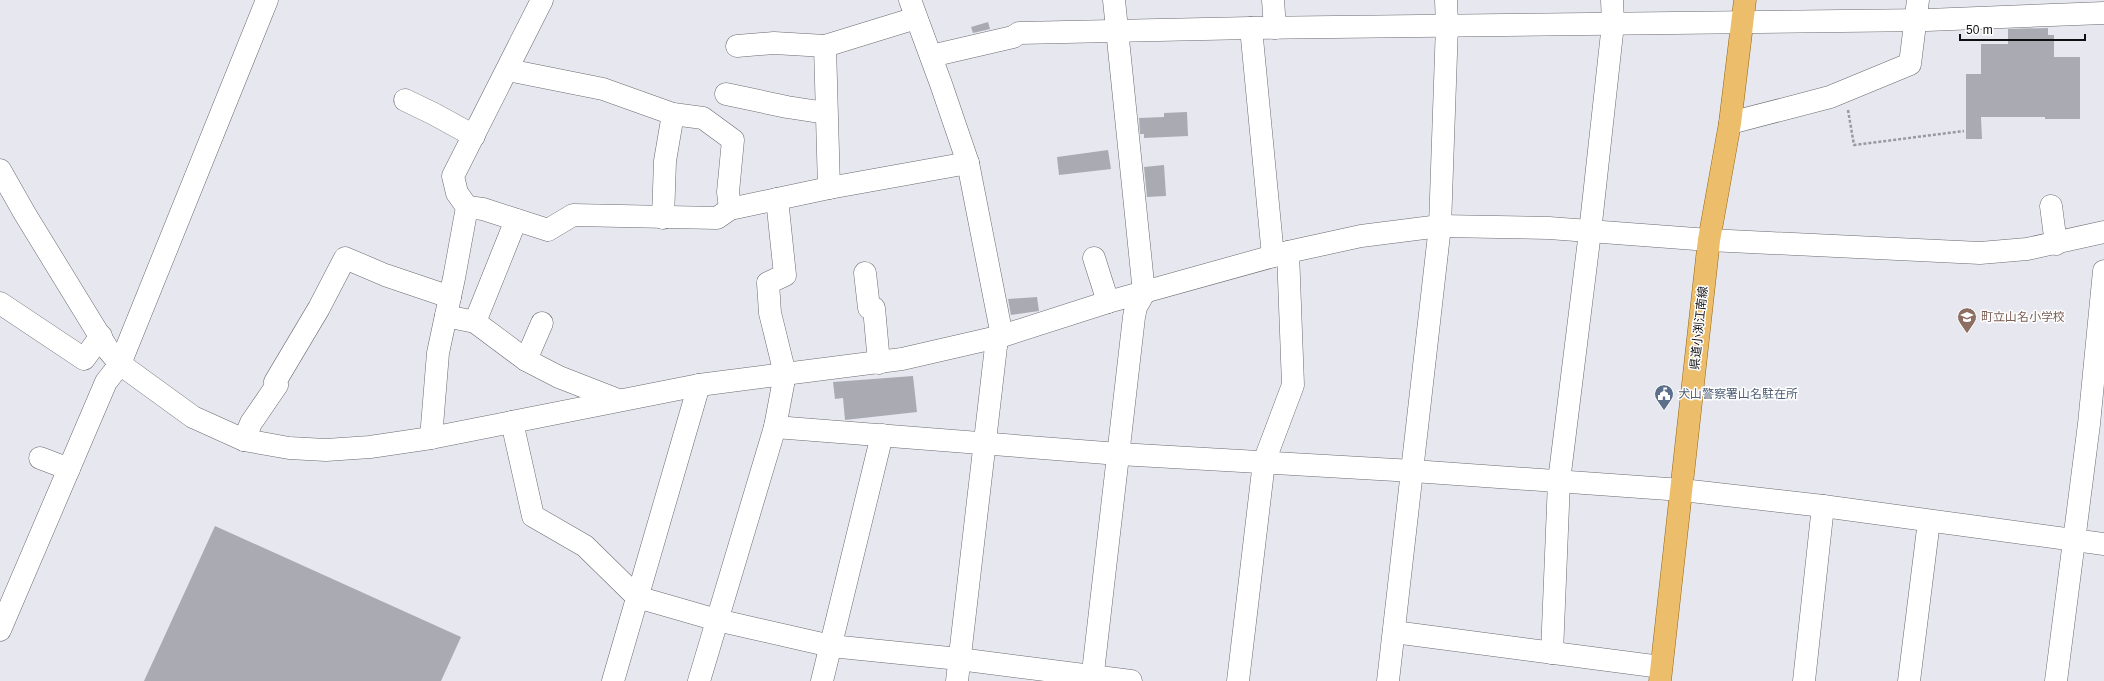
<svg xmlns="http://www.w3.org/2000/svg" width="2104" height="681" font-family="Helvetica,'Noto Sans JP',sans-serif">
<rect width="100%" height="100%" fill="#e7e8ef"/>
<g fill="#aaabb2">
<polygon points="988,22 990,29 973,33 971,27"/>
<polygon points="2048,28 2048,35 2054,35 2054,57 2080,57 2080,119 2045,119 2045,117 1981,117 1982,139 1966,139 1966,74 1981,74 1981,44 2008,44 2008,29"/>
<polygon points="1187,112 1188,136 1144,138 1144,134 1140,134 1139,118 1164,117 1164,113"/>
<polygon points="1108,150 1111,169 1059,175 1057,157"/>
<polygon points="1164,165 1166,196 1147,197 1144,167"/>
<polygon points="1037,297 1039,311 1011,315 1008,299"/>
<polygon points="913,376 917,412 845,420 843,398 835,399 833,382"/>
<polygon points="215,526 461,637 441,681 144,681"/>
</g>
<g fill="none" stroke-linecap="round" stroke-linejoin="round">
<g stroke="#6a6a71" stroke-width="23">
<g id="minor">
<polyline points="910,0 941,84 968,163 1002,336"/>
<polyline points="1273,0 1275,28"/>
<polyline points="1251,28 1273,256"/>
<polyline points="737,46 774,43 825,46 916,18"/>
<polyline points="825,46 829,188"/>
<polyline points="931,56 1013,37 1019,33 1251,28 1927,20 2104,13"/>
<polyline points="508,70 603,89 673,114 703,118 733,140 728,192 730,209"/>
<polyline points="726,94 787,107 826,113"/>
<polyline points="405,100 434,114 474,136"/>
<polyline points="1730,123 1830,97 1910,64 1918,0"/>
<polyline points="0,170 25,214 109,351 120,364 193,417 244,440 289,448 326,450 370,447 431,438 699,385 902,359 1002,336 1108,302 1288,252 1361,236 1440,226 1549,228 1709,240 1980,253 2027,249 2104,232"/>
<polyline points="2051,206 2056,244"/>
<polyline points="467,207 483,209 548,230 573,215 717,218 730,209 829,188 968,163"/>
<polyline points="663,218 665,161 673,114"/>
<polyline points="1094,258 1108,302"/>
<polyline points="865,273 869,308 874,308 879,363"/>
<polyline points="0,303 84,359 101,336"/>
<polyline points="446,316 475,322 526,360 559,377 618,400"/>
<polyline points="475,322 516,220"/>
<polyline points="526,360 542,323"/>
<polyline points="512,422 533,516 585,546 637,597 717,620 831,646 959,659 1131,681"/>
<polyline points="775,427 1119,454 1413,471 1682,490 1823,506 2104,544"/>
<polyline points="431,438 438,353 454,278 467,207 457,193 453,176 542,0"/>
<polyline points="244,440 251,423 277,385 275,382 319,308 345,258 385,275 450,297"/>
<polyline points="40,458 69,469"/>
<polyline points="0,630 106,382 120,364 267,0"/>
<polyline points="1394,632 1661,667"/>
<polyline points="1552,653 1559,481 1590,232 1613,24 1612,0"/>
<polyline points="613,681 699,385"/>
<polyline points="699,681 775,427 785,374 770,313 768,283 785,275 777,199"/>
<polyline points="822,681 882,435"/>
<polyline points="957,681 997,338"/>
<polyline points="1092,681 1134,317 1136,307 1144,293 1114,0"/>
<polyline points="1238,681 1264,462 1293,385 1288,252"/>
<polyline points="1388,681 1440,226 1447,25 1446,0"/>
<polyline points="1804,681 1823,506"/>
<polyline points="1909,681 1929,521"/>
<polyline points="2056,681 2089,424 2104,271"/>
</g>
</g>
<g stroke="#97650c" stroke-width="23">
<polyline id="major" points="1660,681 1709,240 1730,123 1745,0"/>
</g>
<polyline stroke="#999a9f" stroke-width="2.5" stroke-dasharray="3 2" stroke-linecap="butt" points="1848,110 1854,145 1964,131"/>
<use href="#minor" stroke="#fff" stroke-width="22"/>
<use href="#major" stroke="#ecbe6b" stroke-width="22"/>
</g>
<defs>
<g id="school-pin" transform="scale(1)"><path d="M0 17L-7.5 6A9.5 9.5 0 1 1 7.5 6Z" fill="#8d6e63" stroke="#fff"/><path d="M0-5L7-2L0 1L-7-2ZM-4 1L0 2.5L4 1V4Q0 6-4 4Z" fill="#fff"/></g>
<g id="civic-pin" transform="scale(1)"><path d="M0 17L-7.5 6A9.5 9.5 0 1 1 7.5 6Z" fill="#5c6f8a" stroke="#fff"/><path d="M-.6-6.5H3V-4.5H.6V-3L4-1V1h2V6H-6V1h2V-1L-.6-3ZM-1.2 2.5V6h2.4V2.5Z" fill="#fff"/></g>
</defs>
<g fill-rule="evenodd">
<use href="#school-pin" x="1967" y="317"/>
<use href="#civic-pin" x="1664" y="394"/>
</g>
<g text-anchor="middle" dominant-baseline="central" stroke-width="3" stroke-linejoin="round" paint-order="stroke">
<g font-size="12" fill="#785e54" stroke="#fff" text-anchor="start">
<text x="1981" y="317">町立山名小学校</text>
</g>
<g font-size="12" fill="#0f0f12" stroke="#fff">
<text transform="translate(1699 328) rotate(-84)">県道小渕江南線</text>
</g>
<g font-size="12" fill="#4e5e75" stroke="#fff" text-anchor="start">
<text x="1678" y="394">犬山警察署山名駐在所</text>
</g>
</g>
<path d="M1960 34v6h125v-6" fill="none" stroke="#0f0f12" stroke-width="2"/>
<text x="1966" y="34" font-size="12" fill="#0f0f12" stroke="#ffffff" stroke-width="3" paint-order="stroke">50 m</text>
</svg>
